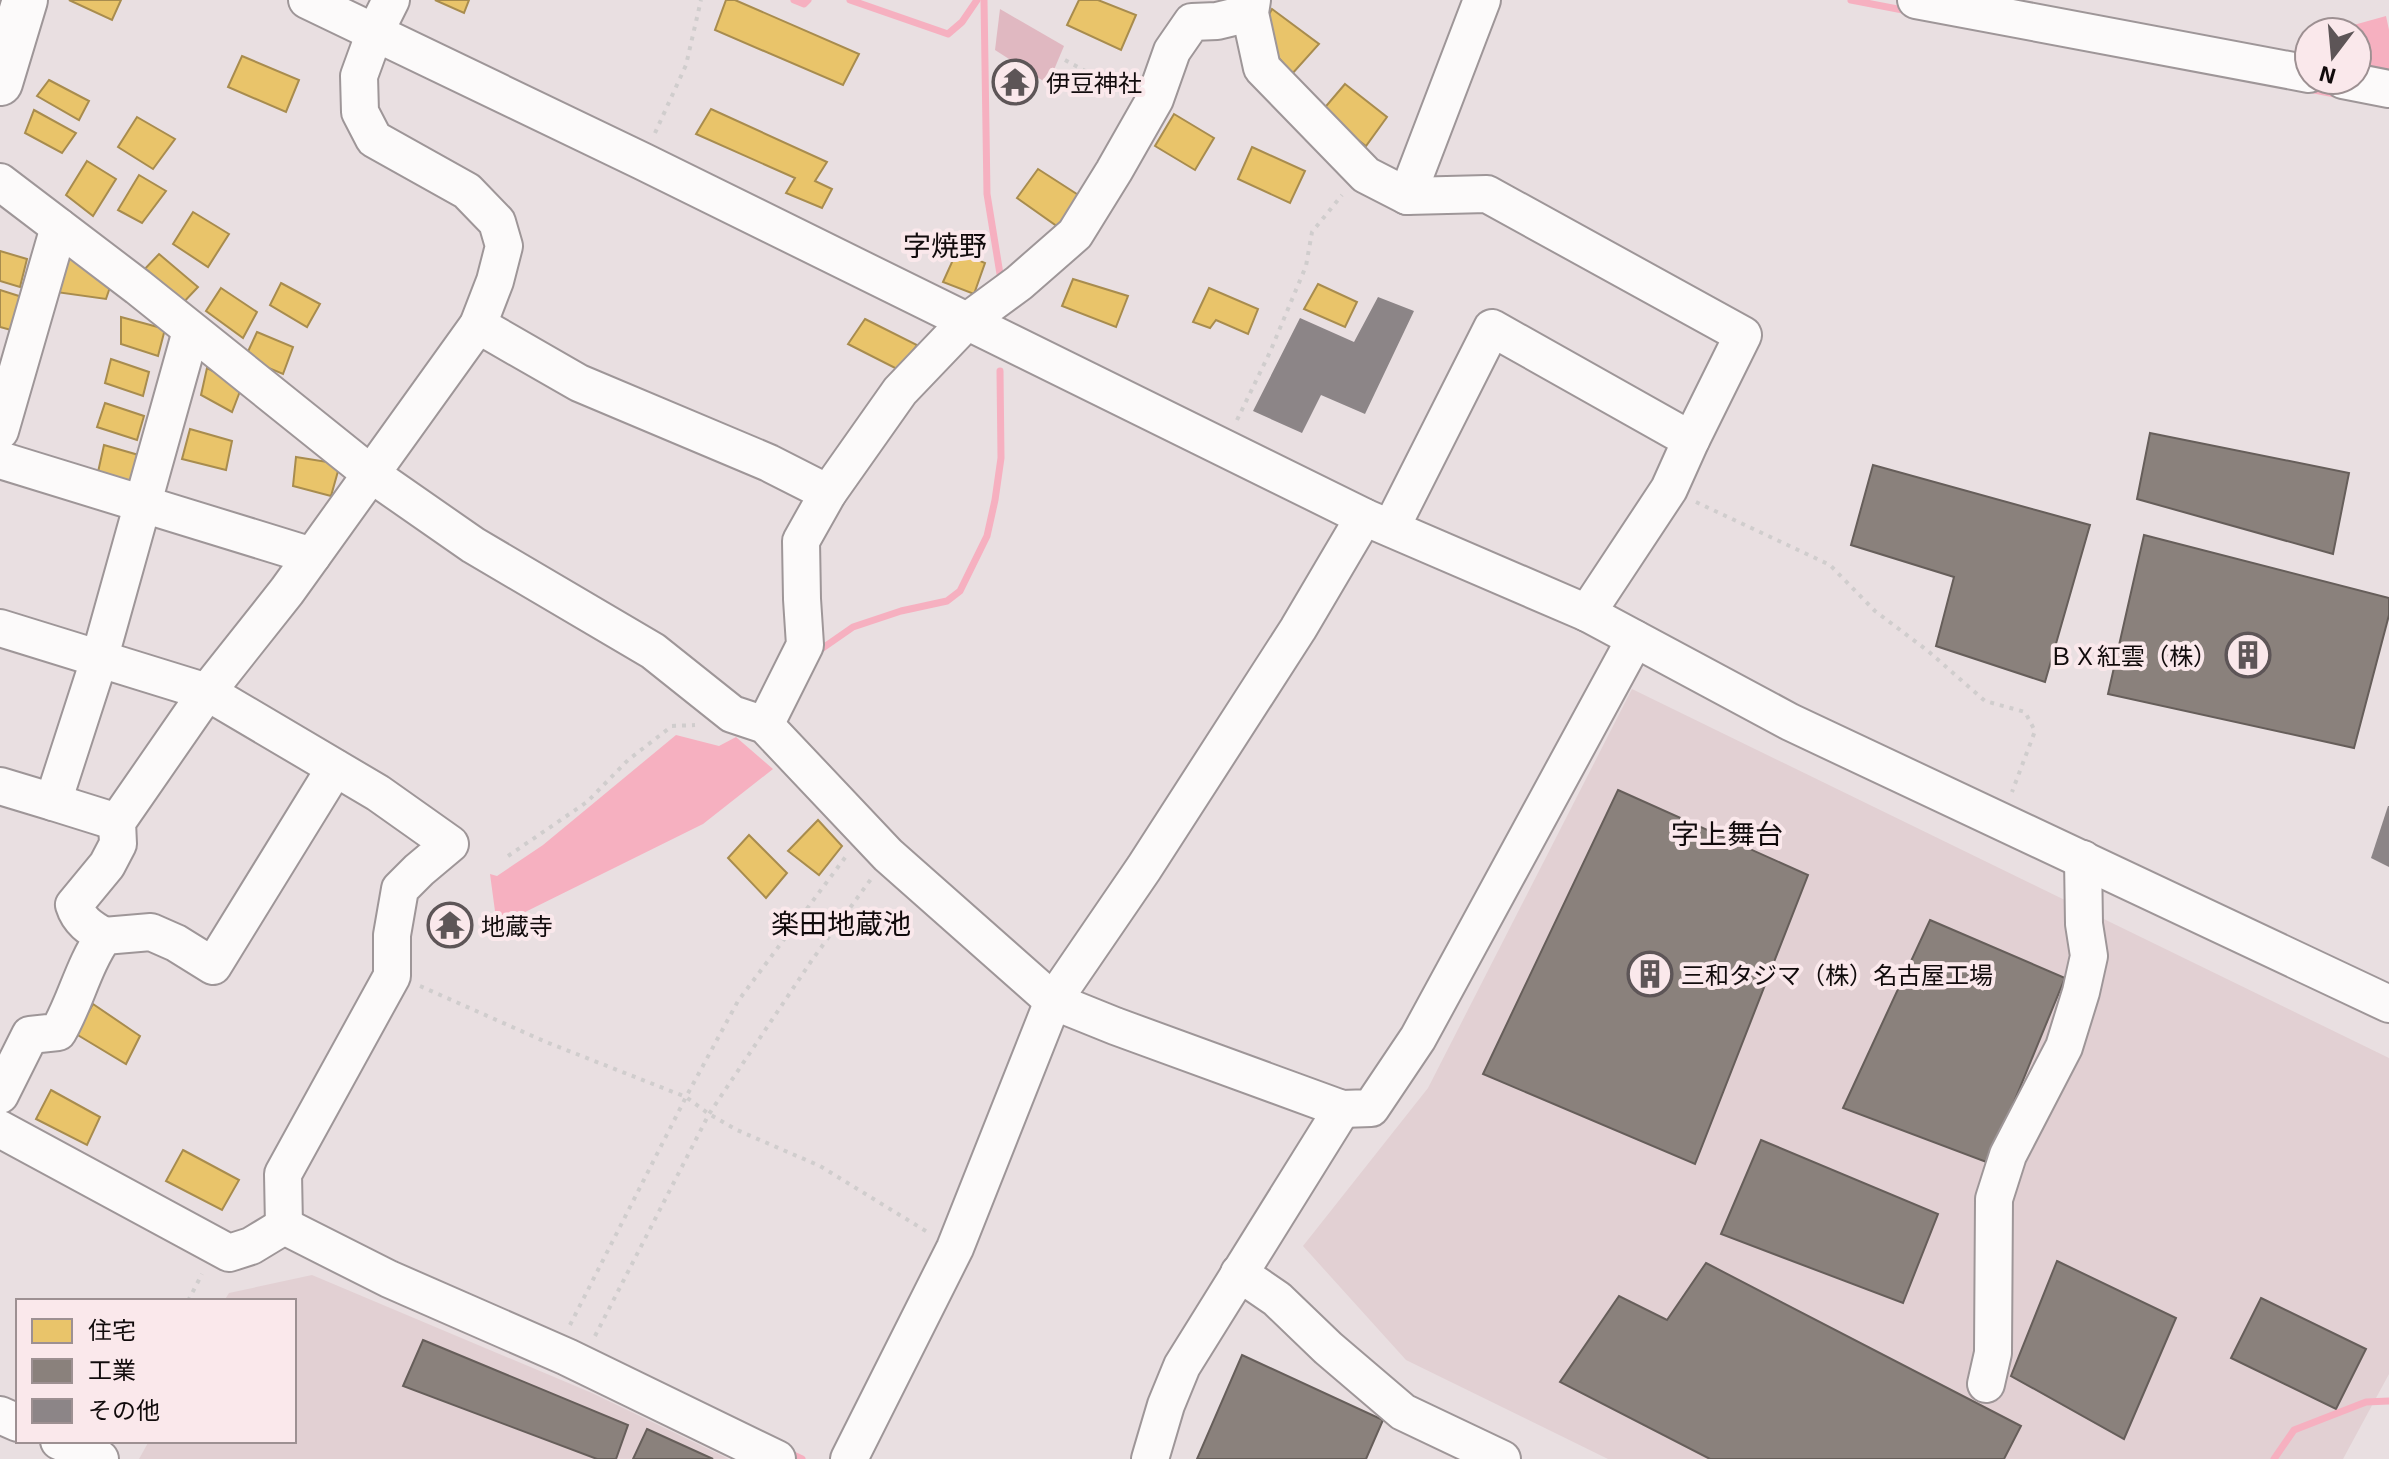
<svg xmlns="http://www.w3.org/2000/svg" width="2389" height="1459" font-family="'Exo 2','Noto Sans JP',sans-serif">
<rect width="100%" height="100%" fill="#e9dfe1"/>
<g fill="#e2d0d3">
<polygon points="1632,689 2389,1058 2389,1374 2343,1459 1608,1459 1406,1360 1303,1246 1428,1088"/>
<polygon points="312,1275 592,1393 729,1459 139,1459 149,1441 294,1441 294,1301 224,1301 229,1293"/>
</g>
<polygon fill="#e0b8c1" points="1000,9 1064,46 1048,84 995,50"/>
<g fill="#f6b0c0">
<polygon points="2386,16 2389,30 2389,77 2363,84 2357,56 2357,32 2352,32 2350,26"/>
<polygon points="676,735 719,746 736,737 773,769 703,824 497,926 490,874 497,876 543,845"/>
</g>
<g fill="#e9c46a" stroke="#a88c4e" stroke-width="2">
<polygon points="69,0 121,0 112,20"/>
<polygon points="435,0 469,0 464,13"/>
<polygon points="726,0 735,0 859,54 843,85 715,30"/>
<polygon points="1079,0 1098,0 1136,15 1121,50 1067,25"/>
<polygon points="1272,9 1319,44 1292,74 1278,57 1264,24"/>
<polygon points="242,56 299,80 286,112 228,87"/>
<polygon points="49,80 89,101 79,120 37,96"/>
<polygon points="1345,84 1387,117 1366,146 1321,112"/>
<polygon points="711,109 827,162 815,181 832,189 822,208 786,193 795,178 696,134"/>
<polygon points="34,110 76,133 62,153 25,133"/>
<polygon points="1174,114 1214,138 1195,170 1155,146"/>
<polygon points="137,117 175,139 153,169 118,147"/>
<polygon points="1252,147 1305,171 1290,203 1238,179"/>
<polygon points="87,161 116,179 93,216 66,195"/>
<polygon points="1038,169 1083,198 1061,229 1017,198"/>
<polygon points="139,175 166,191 142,223 118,210"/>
<polygon points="193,212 229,234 208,267 173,244"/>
<polygon points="0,251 27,259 20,287 0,281"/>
<polygon points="957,251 985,263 974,294 943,282"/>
<polygon points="79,253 113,278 106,299 56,292 64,263"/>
<polygon points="159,254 198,287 181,305 139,275"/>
<polygon points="1073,279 1128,296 1116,327 1062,306"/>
<polygon points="281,283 320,304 307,327 270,305"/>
<polygon points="1318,284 1357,302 1345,327 1304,309"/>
<polygon points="221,288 257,312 243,338 206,311"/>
<polygon points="1209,288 1258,309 1248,334 1216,320 1210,328 1193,322"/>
<polygon points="0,290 22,297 11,330 0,327"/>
<polygon points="121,317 165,329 158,356 121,344"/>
<polygon points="865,319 917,345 899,370 848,344"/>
<polygon points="257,332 293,347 283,374 245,358"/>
<polygon points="111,359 149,372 143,396 105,383"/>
<polygon points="207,368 242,386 232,412 201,395"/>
<polygon points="105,403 144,416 137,440 97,427"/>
<polygon points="190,429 232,441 226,470 182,459"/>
<polygon points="104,445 142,456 133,482 98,472"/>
<polygon points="296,457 340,464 331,496 293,486"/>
<polygon points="818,820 842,846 819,875 788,851"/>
<polygon points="749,835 787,873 766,898 728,858"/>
<polygon points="93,1004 140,1036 126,1064 76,1034"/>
<polygon points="51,1090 100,1117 87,1145 36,1119"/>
<polygon points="183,1150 239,1180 222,1210 166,1181"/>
</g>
<g fill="#8a817c" stroke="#665e5a" stroke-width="2">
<polygon points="2150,433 2349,473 2333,554 2137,499"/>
<polygon points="1873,465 2090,525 2045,682 1936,646 1954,577 1851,545"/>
<polygon points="2144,535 2389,598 2389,615 2354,748 2108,694"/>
<polygon points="1618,790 1808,875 1695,1164 1483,1074"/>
<polygon points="1930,920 2065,978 1989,1163 1843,1108"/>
<polygon points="1761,1140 1938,1214 1903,1303 1721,1234"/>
<polygon points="2057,1261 2176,1318 2124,1439 2011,1376"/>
<polygon points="1706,1263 2021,1426 2004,1459 1710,1459 1560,1382 1619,1296 1667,1320"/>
<polygon points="2261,1298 2366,1349 2336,1409 2231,1358"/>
<polygon points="423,1340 628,1425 616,1459 597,1459 403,1386"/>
<polygon points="1242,1355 1383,1420 1366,1459 1197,1459"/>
<polygon points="647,1429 713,1459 633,1459"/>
</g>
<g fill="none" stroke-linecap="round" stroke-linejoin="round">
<g stroke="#f6b0c0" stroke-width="7">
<polyline points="794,0 804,4 808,0"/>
<polyline points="850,0 948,34 962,22 977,0"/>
<polyline points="984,0 987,194 1000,274"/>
<polyline points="1851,0 1908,11"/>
<polyline points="2309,89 2340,95"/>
<polyline points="817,652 853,627 901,611 947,601 960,591 987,536 995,500 1001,458 1000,371"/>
<polyline points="787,1452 802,1459"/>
<polyline points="2274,1459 2294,1430 2366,1402 2389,1401"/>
</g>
</g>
<g fill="#8c8587">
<polygon points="1378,297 1414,311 1365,414 1321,395 1302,433 1253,411 1300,318 1354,342"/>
<polygon points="2388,806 2389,806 2389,867 2371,858"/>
</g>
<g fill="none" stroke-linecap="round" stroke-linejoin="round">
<g stroke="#9e9698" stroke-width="40">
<g id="minor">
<polyline points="307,0 642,161 1364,517 1587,613 1790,722 2389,1004"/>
<polyline points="1252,0 1250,13 1262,68 1366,175 1407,196 1487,194 1743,335 1691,440 1669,489 1587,613"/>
<polyline points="1916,0 2309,74"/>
<polyline points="2343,80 2389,89"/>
<polyline points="0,182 138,287 371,474 473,545 653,651 732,714 765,725 888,855 1053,1001 1115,1026 1342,1109 1371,1108 1418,1038 1635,639"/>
<polyline points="1407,196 1482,0"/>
<polyline points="478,325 579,383 769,463 828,493"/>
<polyline points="0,431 59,227"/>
<polyline points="0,460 312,556"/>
<polyline points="1391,528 1492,328 1691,440"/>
<polyline points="0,628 207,692 378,793 450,844 419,870 400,889 392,935 392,976 283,1174 284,1226"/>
<polyline points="765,725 805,645 802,599 801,541 828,493 900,391 966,322 1019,283 1075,234 1114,171 1155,99 1172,51 1192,22 1217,21 1250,13"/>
<polyline points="0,786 53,802 99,660 191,331"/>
<polyline points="53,802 117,822"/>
<polyline points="104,936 151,932 176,943 213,966 335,768"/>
<path d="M 0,1095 L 30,1035 L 58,1032 C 76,1001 83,966 104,936 C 90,928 79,921 74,905 L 107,865 L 118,844 L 117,822 L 207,692 L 287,591 L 478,325 L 495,281 L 504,246 L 497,222 L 467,191 L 374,139 L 360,112 L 359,76 L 375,32 L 391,0"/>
<polyline points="0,1129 229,1253 251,1246 284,1226 389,1279 567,1357 777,1459"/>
<polyline points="1239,1273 1277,1299 1328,1348 1403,1412 1502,1459"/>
<polyline points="1986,1384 1993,1353 1994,1199 2008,1155 2064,1047 2081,992 2089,956 2084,924 2083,859"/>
<polyline points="0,1415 18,1423"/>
<polyline points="59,1441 100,1459"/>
<polyline points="849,1459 955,1248 1053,1001 1144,868 1298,629 1364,517"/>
<polyline points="1150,1459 1166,1405 1182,1366 1342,1109"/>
</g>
</g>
<g stroke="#9e9698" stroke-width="48">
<polyline id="major" points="0,83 25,0"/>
</g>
<g stroke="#d0cdcd" stroke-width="4" stroke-dasharray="4 6" stroke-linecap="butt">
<polyline points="1065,60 1124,92"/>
<polyline points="655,133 686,65 701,0"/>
<polyline points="1237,420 1270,352 1306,266 1312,232 1342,195"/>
<polyline points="1696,502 1830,565 1875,611 1928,651 1985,701 2025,712 2035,731 2012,792"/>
<polyline points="508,856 587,802 628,760 672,726 695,725"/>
<polyline points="420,986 546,1042 686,1097 709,1114 737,1130 820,1166 929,1233"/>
<polyline points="188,1301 202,1274"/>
<polyline points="570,1325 686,1097 738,1001 847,855"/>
<polyline points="595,1336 709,1114 812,960 871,879"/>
</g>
<use href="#minor" stroke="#fcfafa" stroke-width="36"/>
<use href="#major" stroke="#fcfafa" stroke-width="44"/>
</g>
<defs>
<g id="temple-ring" transform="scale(2.3)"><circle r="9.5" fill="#fae8eb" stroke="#5d5557" stroke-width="1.5"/><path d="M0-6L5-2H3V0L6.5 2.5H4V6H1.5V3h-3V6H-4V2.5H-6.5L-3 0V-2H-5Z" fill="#5d5557"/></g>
<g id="building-ring" transform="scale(2.3)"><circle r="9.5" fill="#fae8eb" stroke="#5d5557" stroke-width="1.5"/><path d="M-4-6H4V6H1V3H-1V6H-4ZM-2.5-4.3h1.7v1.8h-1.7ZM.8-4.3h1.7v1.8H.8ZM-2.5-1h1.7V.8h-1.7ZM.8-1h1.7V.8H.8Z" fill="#5d5557"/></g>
</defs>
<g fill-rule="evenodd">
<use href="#temple-ring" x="1015" y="82"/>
<use href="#building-ring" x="2248" y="655"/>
<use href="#temple-ring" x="450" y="925"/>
<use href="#building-ring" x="1650" y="974"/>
</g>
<g text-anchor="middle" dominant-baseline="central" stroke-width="8" stroke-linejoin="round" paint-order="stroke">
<g font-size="24" fill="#110b0c" stroke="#fae8eb" text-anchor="start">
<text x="1046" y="82">伊豆神社</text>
<text x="2217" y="655" text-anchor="end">ＢＸ紅雲（株）</text>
<text x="481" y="925">地蔵寺</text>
<text x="1681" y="974">三和タジマ（株）名古屋工場</text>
</g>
<g font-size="28" fill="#110b0c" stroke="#fae8eb">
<text x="945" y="245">字焼野</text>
<text x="1727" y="833">字上舞台</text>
<text x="841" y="923">楽田地蔵池</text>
</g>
</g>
<rect x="16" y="1299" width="280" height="144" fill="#fae8eb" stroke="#9d9092" stroke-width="2"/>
<rect x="32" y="1319" width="40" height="24" fill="#e9c46a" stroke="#9d9092" stroke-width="2"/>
<text x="88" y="1339" font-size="24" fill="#110b0c">住宅</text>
<rect x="32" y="1359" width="40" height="24" fill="#8a817c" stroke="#9d9092" stroke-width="2"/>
<text x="88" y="1379" font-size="24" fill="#110b0c">工業</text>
<rect x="32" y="1399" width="40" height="24" fill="#8c8587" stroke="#9d9092" stroke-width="2"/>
<text x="88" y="1419" font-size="24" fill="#110b0c">その他</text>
<g transform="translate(2333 56) rotate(196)"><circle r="38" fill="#fae8eb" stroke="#9d9092" stroke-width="2"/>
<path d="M0-6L14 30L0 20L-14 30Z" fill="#5d5557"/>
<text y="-12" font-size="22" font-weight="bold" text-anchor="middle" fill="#110b0c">N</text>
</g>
</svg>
